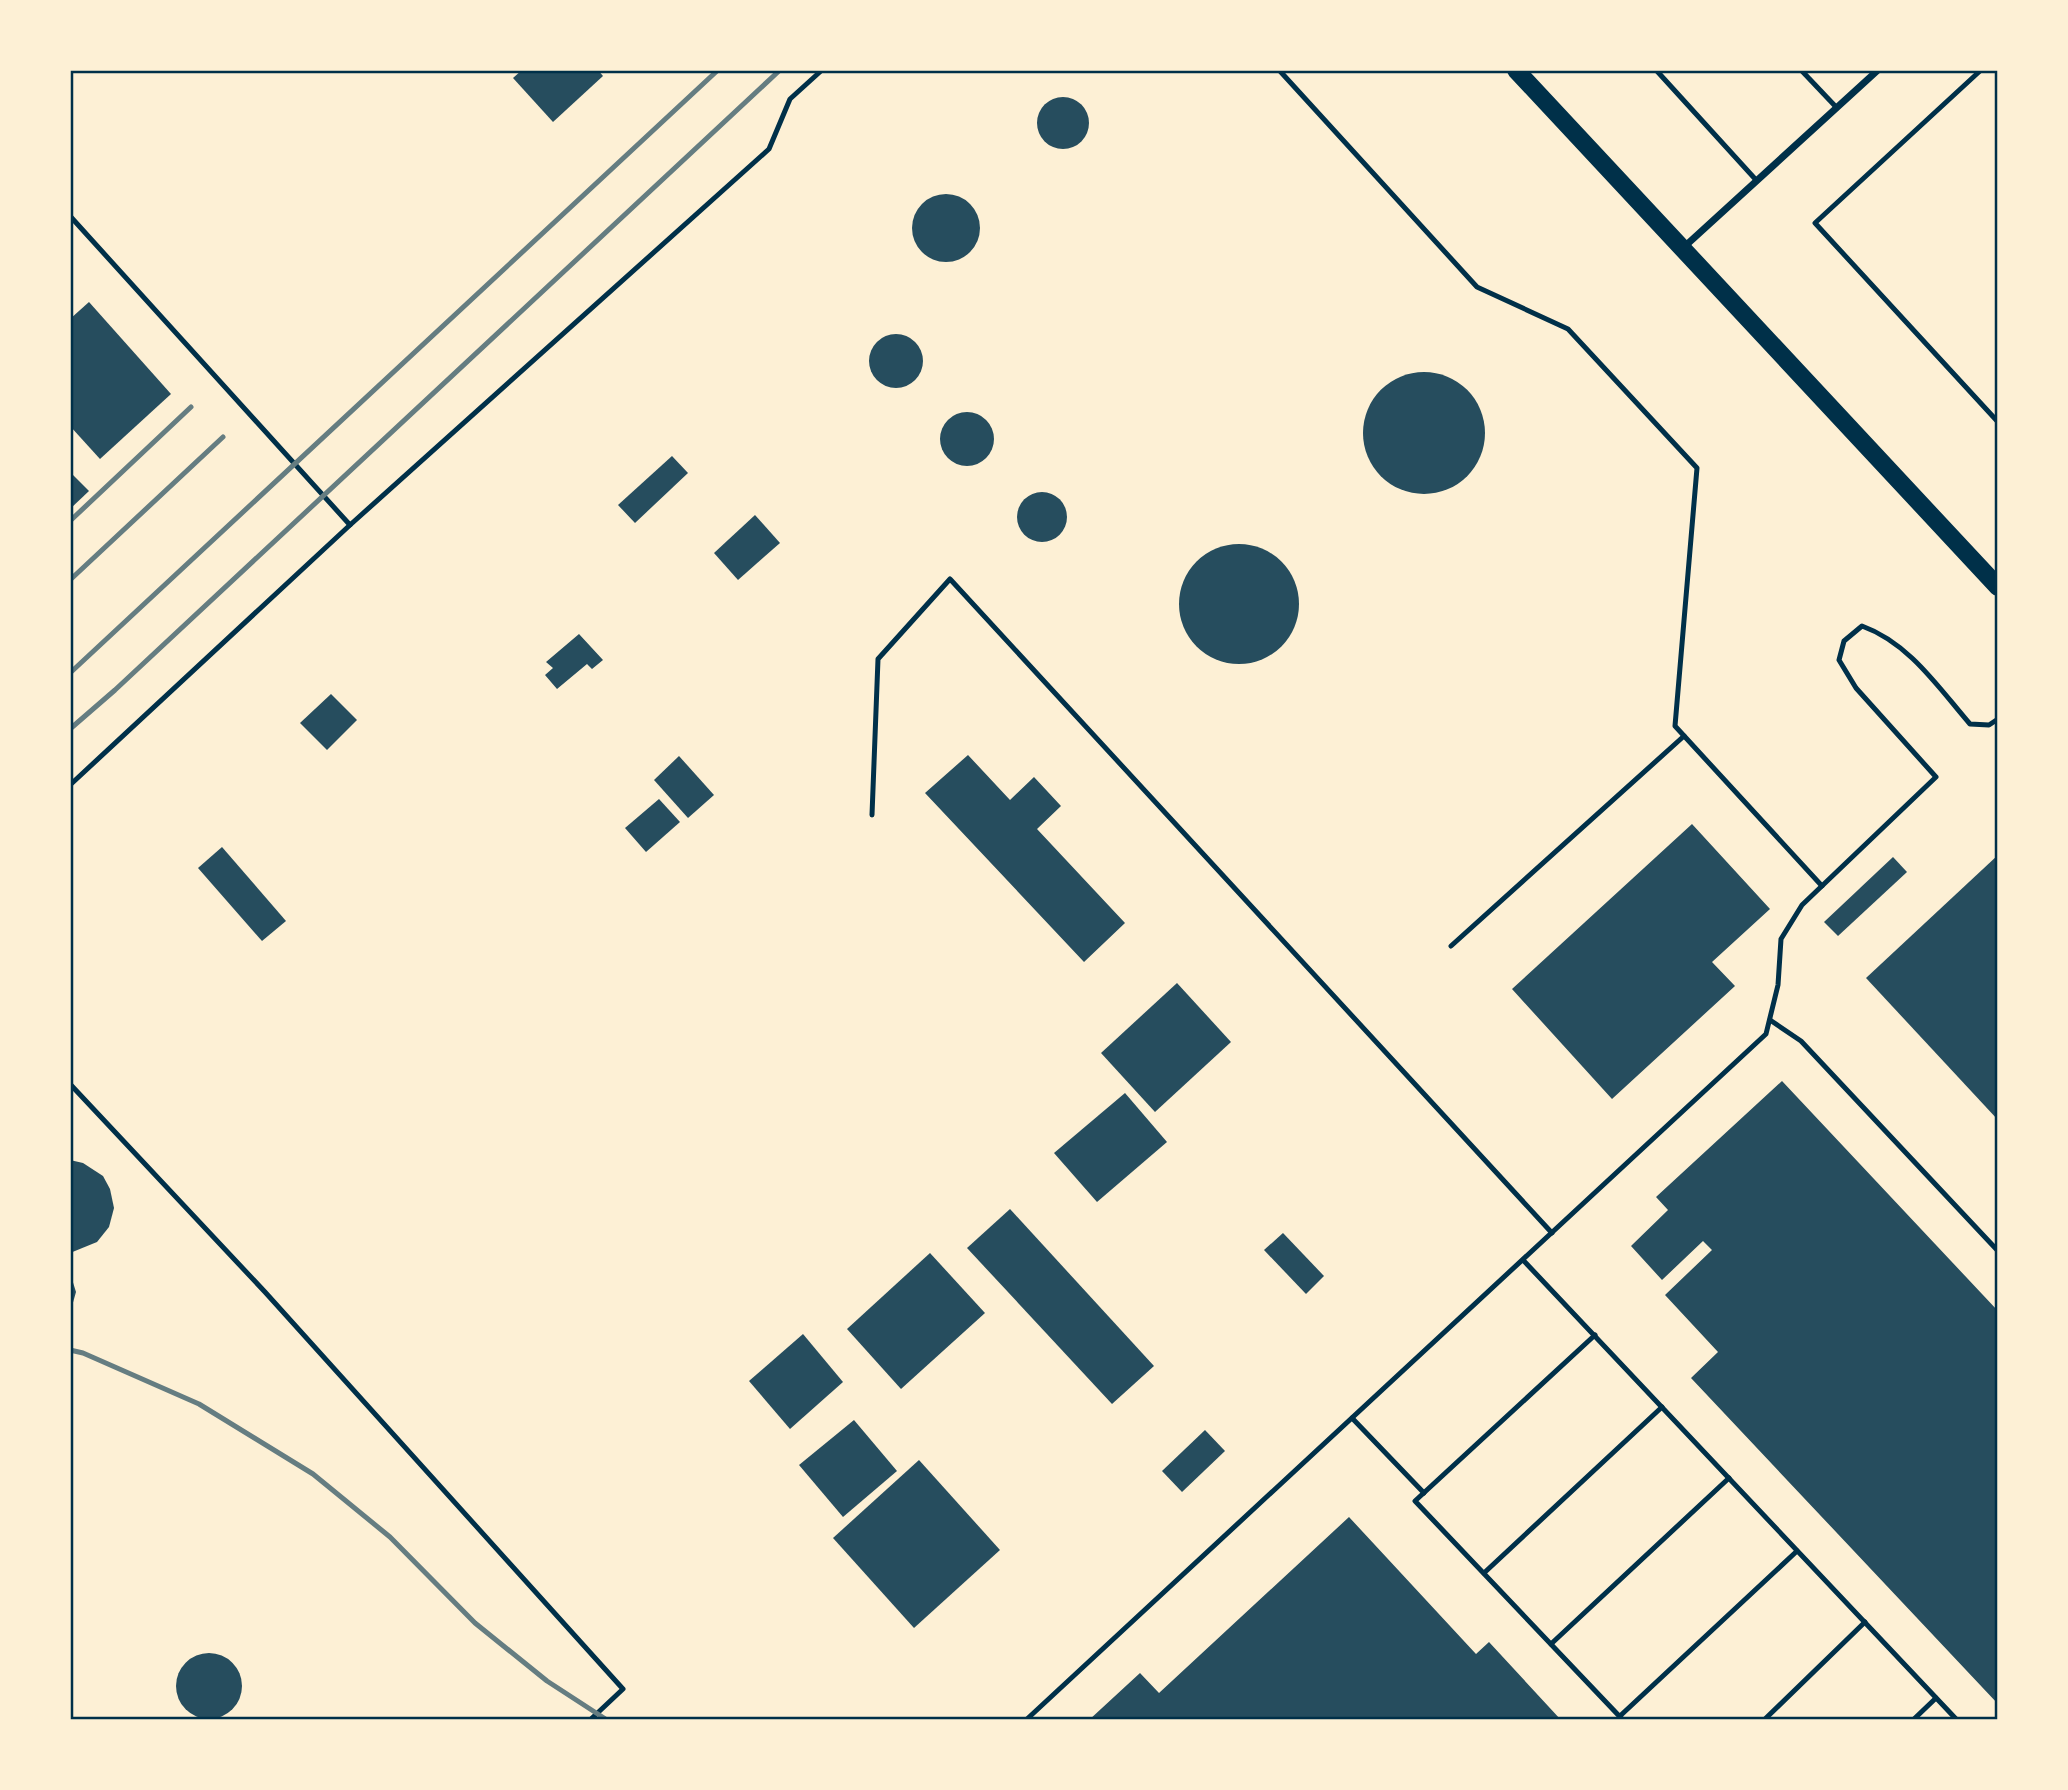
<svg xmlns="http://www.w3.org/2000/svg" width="2068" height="1790" font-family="Overpass,sans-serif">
<rect width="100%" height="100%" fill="#fdf0d5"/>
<g fill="#264d5e">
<polygon points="522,70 598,70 603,76 553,122 513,78"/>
<circle cx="1063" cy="123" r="26"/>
<circle cx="946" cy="228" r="34"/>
<polygon points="89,302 171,394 100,459 70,426 70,319"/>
<circle cx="896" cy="361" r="27"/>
<circle cx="1424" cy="433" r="61"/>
<circle cx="967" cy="439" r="27"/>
<polygon points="672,456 688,473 635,523 618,505"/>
<polygon points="70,472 89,491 70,509"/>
<circle cx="1042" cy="517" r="25"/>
<polygon points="755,515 780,543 738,580 714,553"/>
<circle cx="1239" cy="604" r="60"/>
<polygon points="579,634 603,660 592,669 587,664 557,689 545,675 553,668 546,662"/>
<polygon points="331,694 357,720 327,750 300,723"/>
<polygon points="968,755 1010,800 1034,777 1061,806 1037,829 1125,923 1084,962 925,793"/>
<polygon points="679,756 714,795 688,818 654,780"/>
<polygon points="659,799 680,822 646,852 625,828"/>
<polygon points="1692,824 1770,909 1712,962 1735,986 1612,1099 1512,989"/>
<polygon points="222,847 286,921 262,941 198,868"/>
<polygon points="1998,855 1998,1120 1866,978"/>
<polygon points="1893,857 1907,872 1838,936 1824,922"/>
<polygon points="1177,983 1231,1042 1155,1112 1101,1053"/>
<polygon points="1782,1081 1998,1311 1998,1704 1691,1378 1718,1352 1665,1295 1712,1250 1703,1241 1662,1280 1631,1246 1668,1210 1656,1197"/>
<polygon points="1125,1093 1167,1142 1097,1202 1054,1153"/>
<polygon points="70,1160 83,1163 103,1176 110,1189 114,1208 109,1227 97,1242 70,1253"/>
<polygon points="1010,1209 1154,1366 1112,1404 967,1248"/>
<polygon points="1283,1233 1324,1276 1306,1294 1264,1250"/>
<polygon points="930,1253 985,1313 901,1389 847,1329"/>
<polygon points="70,1273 76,1292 70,1313"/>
<polygon points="803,1334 843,1382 790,1429 749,1381"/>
<polygon points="854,1420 897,1471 843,1517 799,1465"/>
<polygon points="1205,1430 1225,1451 1182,1492 1162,1471"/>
<polygon points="919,1460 1000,1550 914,1628 833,1538"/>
<polygon points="1349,1517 1476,1654 1489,1642 1561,1720 1089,1720 1140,1673 1159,1693"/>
<circle cx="209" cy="1686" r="33"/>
</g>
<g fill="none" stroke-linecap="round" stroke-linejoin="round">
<g stroke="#003049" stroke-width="5">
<polyline points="1279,70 1477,287 1568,329 1697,468 1675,726 1822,886"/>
<polyline points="1656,70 1757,181"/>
<polyline points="1801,70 1837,108"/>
<polyline points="1981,70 1815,223 1998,422"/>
<polyline points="70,216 350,525 769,149 790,99 822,70"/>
<polyline points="70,785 350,525"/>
<polyline points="872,815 878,659 950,579 1552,1233"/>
<polyline points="1451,946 1684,736"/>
<polyline points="1770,1020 1801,1041 1998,1251"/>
<polyline points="70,1084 265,1292 623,1689 590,1720"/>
<polyline points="1523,1260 1957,1720"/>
<polyline points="1595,1335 1415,1501 1623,1720"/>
<polyline points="1352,1418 1424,1493"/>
<polyline points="1484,1573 1662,1407"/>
<polyline points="1551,1644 1729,1478"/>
<polyline points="1620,1716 1797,1551"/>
<path d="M 1026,1720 L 1766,1034 L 1778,985 L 1781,939 L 1802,905 L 1936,777 L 1856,688 L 1839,660 L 1844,641 L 1862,626 C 1909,643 1938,687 1970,724 L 1989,725 L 1998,719"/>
<polyline points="1764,1720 1865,1622"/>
<polyline points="1913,1720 1936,1698"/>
</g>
<polyline stroke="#003049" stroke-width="7" points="1683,248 1878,70"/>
<polyline stroke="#003049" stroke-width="18" points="1516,70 1998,587"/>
<g stroke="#657d81" stroke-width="5">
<polyline points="70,521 191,407"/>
<polyline points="70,580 223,437"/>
<polyline points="70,673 718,70"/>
<polyline points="70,729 115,690 780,70"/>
<polyline points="70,1350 83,1353 199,1404 313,1474 390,1537 475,1623 547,1681 607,1720"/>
</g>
</g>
<rect width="2068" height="1790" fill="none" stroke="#fdf0d5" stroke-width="144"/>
<rect x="72" y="72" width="1924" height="1646" fill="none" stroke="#003049" stroke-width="2.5"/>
</svg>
